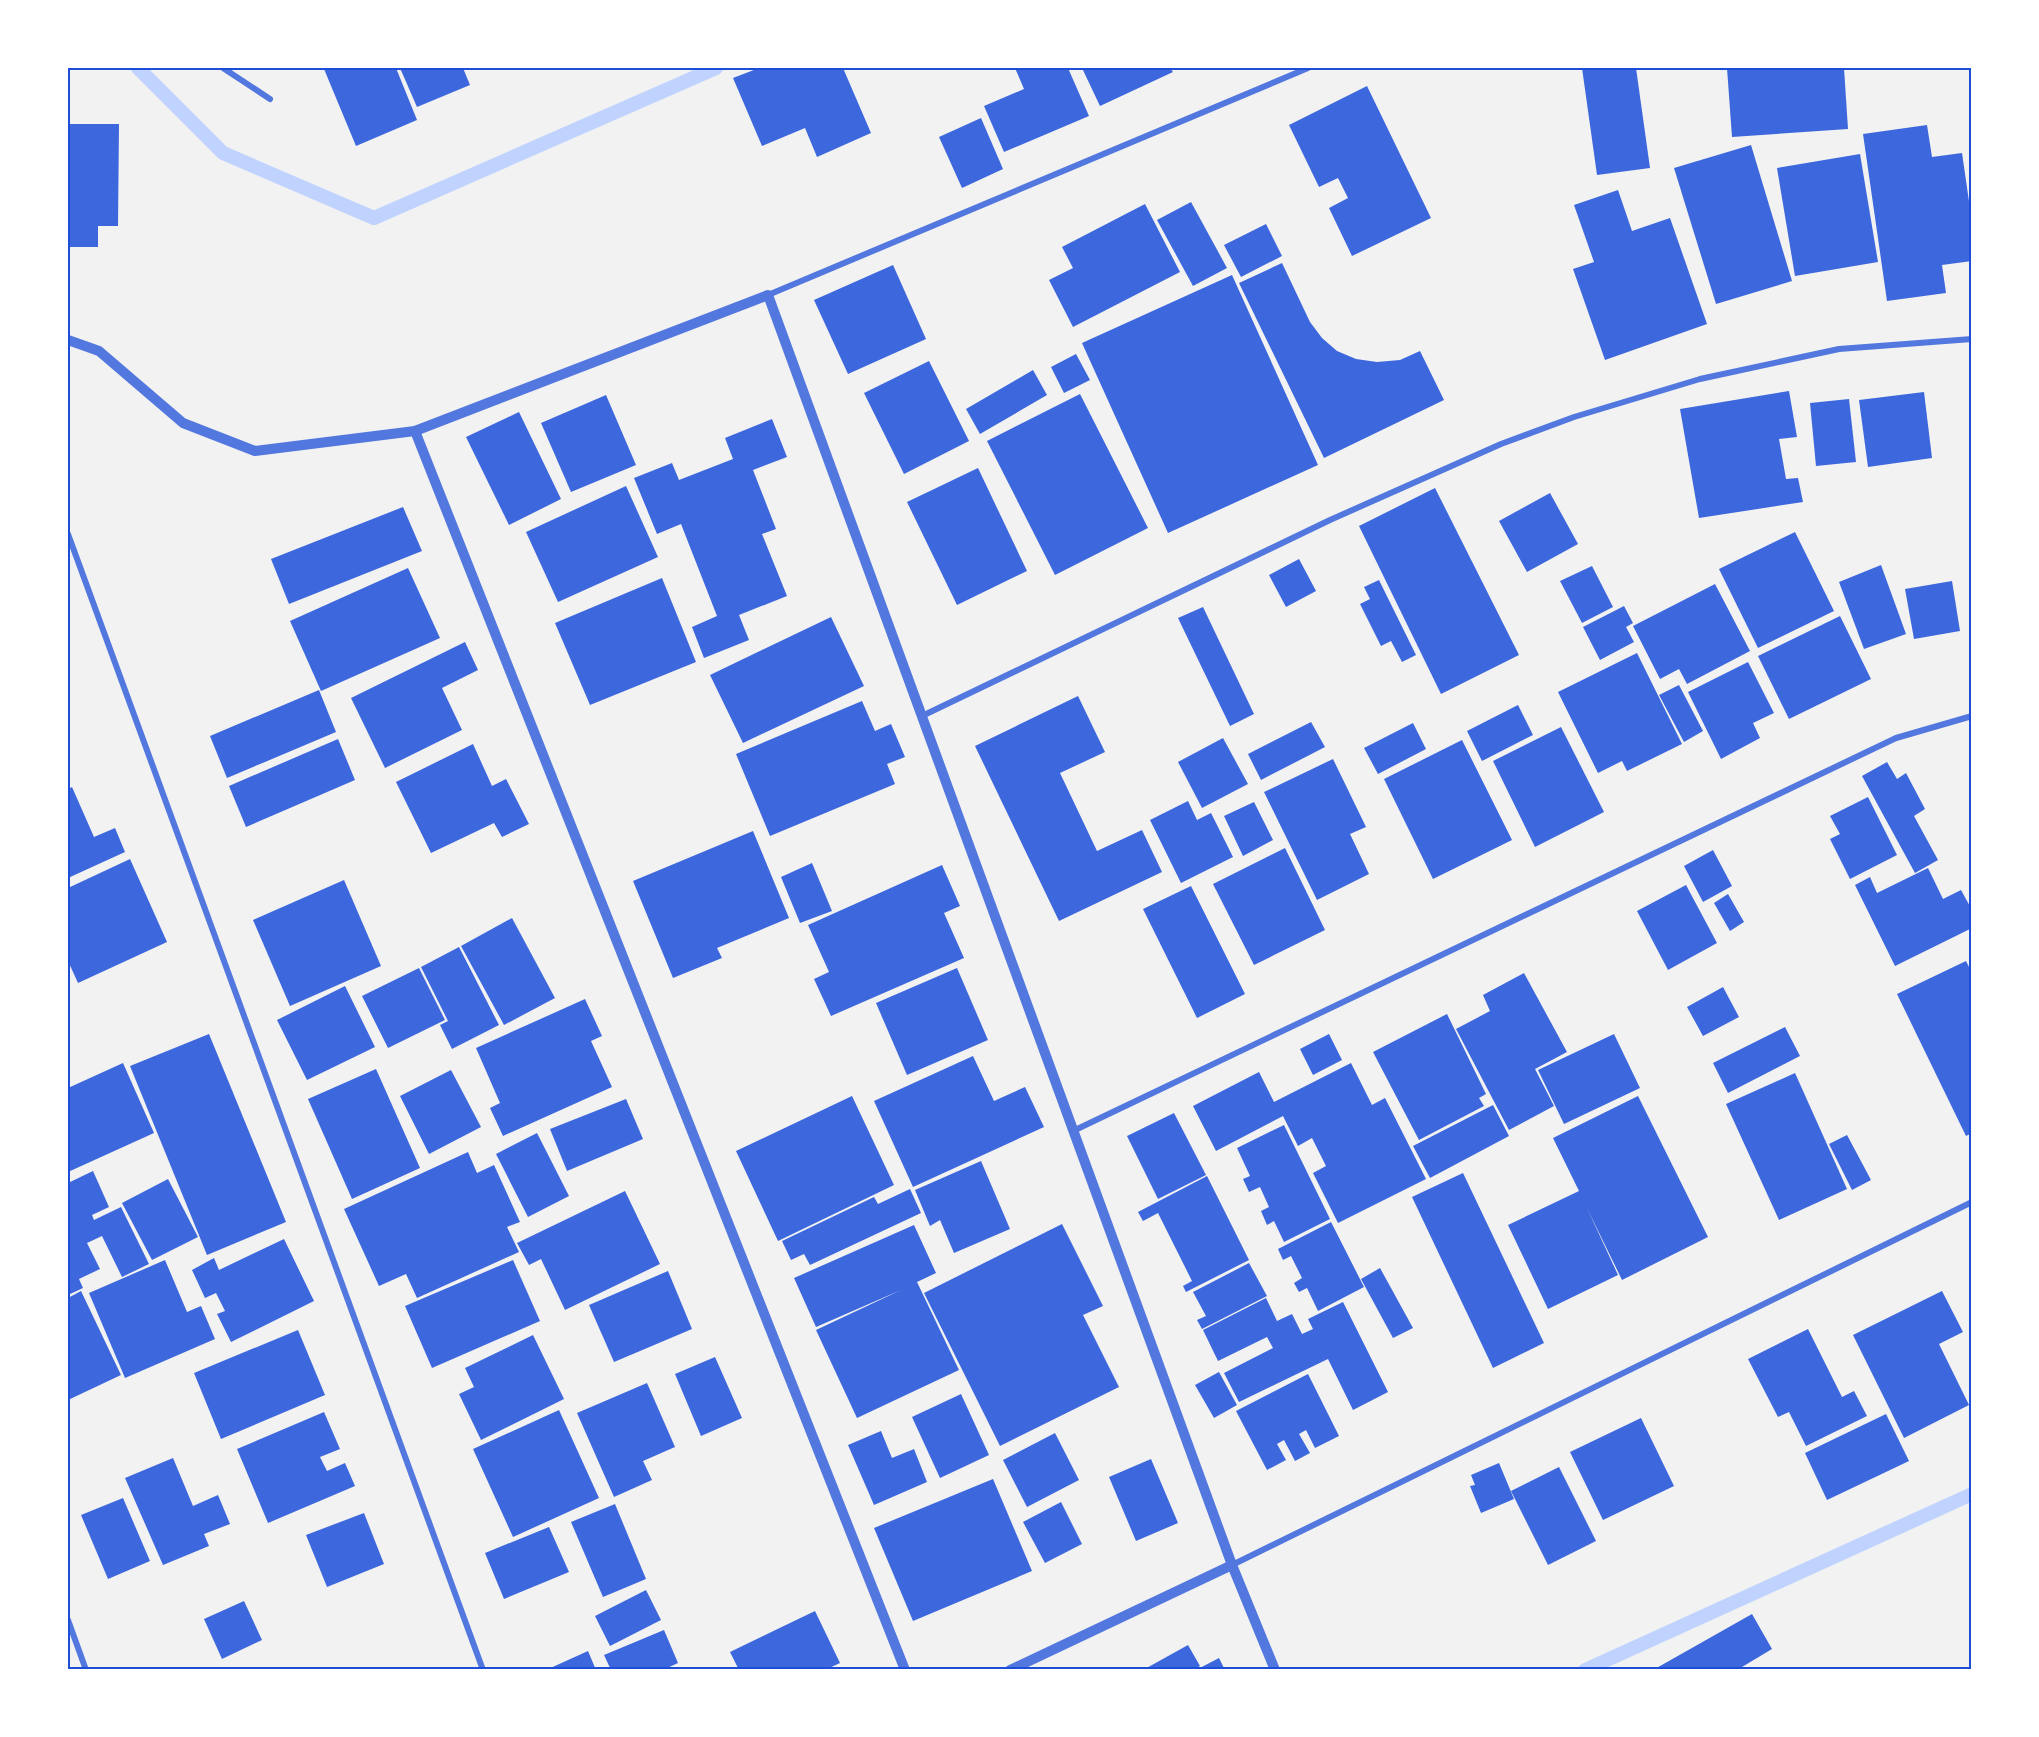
<svg xmlns="http://www.w3.org/2000/svg" width="2039" height="1737" font-family="Manrope,sans-serif">
<rect width="100%" height="100%" fill="#f2f2f2"/>
<g fill="none" stroke-linecap="round" stroke-linejoin="round">
<g stroke="#bfd3fe" stroke-width="14">
<polyline points="138,68 223,153 374,218 716,68"/>
<polyline points="1585,1670 1972,1494"/>
</g>
</g>
<g fill="#3d67dc">
<polygon points="328,68 396,68 417,120 356,146 324,69"/>
<polygon points="400,68 463,68 470,85 417,107"/>
<polygon points="759,68 843,68 871,133 817,157 805,128 762,146 733,78"/>
<polygon points="1015,68 1068,68 1089,116 1004,152 984,106 1024,89"/>
<polygon points="1082,68 1170,68 1173,72 1100,106"/>
<polygon points="1582,68 1636,68 1650,168 1597,175"/>
<polygon points="1727,68 1844,68 1848,129 1732,137"/>
<polygon points="1367,86 1431,218 1352,256 1329,208 1348,198 1338,178 1319,187 1289,125"/>
<polygon points="981,118 1003,169 962,188 939,137"/>
<polygon points="68,124 119,124 118,226 98,226 98,247 68,247"/>
<polygon points="1927,125 1932,157 1962,153 1972,222 1972,261 1942,265 1946,293 1887,301 1863,134"/>
<polygon points="1751,145 1792,281 1716,304 1674,168"/>
<polygon points="1860,154 1878,262 1795,276 1777,168"/>
<polygon points="1618,190 1632,231 1670,218 1707,324 1605,360 1573,269 1594,262 1574,205"/>
<polygon points="1191,202 1227,268 1193,286 1157,220"/>
<polygon points="1145,204 1180,272 1073,327 1049,280 1073,268 1062,247"/>
<polygon points="1266,224 1282,256 1241,277 1224,245"/>
<polygon points="1282,263 1310,322 1322,338 1337,351 1356,359 1377,362 1400,360 1420,351 1444,400 1324,458 1239,283"/>
<polygon points="893,265 926,339 848,374 814,300"/>
<polygon points="1232,275 1318,465 1168,533 1082,343"/>
<polygon points="1076,354 1090,380 1064,393 1051,367"/>
<polygon points="929,361 969,441 904,474 864,393"/>
<polygon points="1033,370 1047,395 980,434 966,409"/>
<polygon points="1789,391 1797,437 1779,439 1786,479 1798,478 1803,502 1699,518 1680,409"/>
<polygon points="1924,392 1932,458 1868,467 1859,400"/>
<polygon points="1080,394 1148,528 1055,575 987,441"/>
<polygon points="606,395 636,465 571,492 541,423"/>
<polygon points="1849,399 1856,462 1816,466 1810,403"/>
<polygon points="519,412 561,499 509,525 466,437"/>
<polygon points="772,419 787,457 753,470 776,529 762,534 787,596 739,615 749,640 704,658 692,627 717,616 681,524 657,534 634,478 672,463 679,480 733,459 725,438"/>
<polygon points="978,468 1027,571 957,605 907,502"/>
<polygon points="626,486 658,557 558,602 526,532"/>
<polygon points="1435,488 1519,655 1441,694 1359,526"/>
<polygon points="1550,493 1578,544 1527,572 1499,521"/>
<polygon points="403,507 422,551 289,604 271,559"/>
<polygon points="1795,532 1834,611 1758,648 1719,569"/>
<polygon points="1299,559 1316,591 1286,607 1269,575"/>
<polygon points="1881,565 1906,634 1864,649 1839,582"/>
<polygon points="1592,566 1613,607 1582,623 1560,581"/>
<polygon points="408,568 440,638 321,691 290,621"/>
<polygon points="662,578 696,662 590,705 555,623"/>
<polygon points="1379,580 1416,655 1402,662 1391,641 1381,646 1360,604 1370,599 1364,587"/>
<polygon points="1952,581 1960,631 1914,639 1905,589"/>
<polygon points="1715,584 1750,651 1687,684 1679,669 1660,679 1633,626"/>
<polygon points="1624,606 1633,623 1626,627 1634,642 1600,660 1583,627"/>
<polygon points="1203,607 1254,714 1230,726 1178,618"/>
<polygon points="1840,616 1871,679 1789,719 1758,656"/>
<polygon points="831,617 864,686 743,743 710,675"/>
<polygon points="465,642 478,670 442,688 462,730 385,768 351,698"/>
<polygon points="1637,653 1682,744 1627,771 1622,761 1598,773 1558,692"/>
<polygon points="1748,662 1774,713 1753,723 1760,738 1721,759 1688,692"/>
<polygon points="1679,685 1703,731 1684,742 1659,695"/>
<polygon points="319,690 336,732 227,778 210,736"/>
<polygon points="1078,696 1105,752 1060,773 1097,851 1142,830 1162,872 1059,921 975,746"/>
<polygon points="862,701 875,731 891,724 905,757 887,764 895,784 770,836 736,754"/>
<polygon points="1518,705 1533,735 1482,761 1467,731"/>
<polygon points="1311,722 1325,747 1261,780 1248,754"/>
<polygon points="1413,723 1426,749 1378,774 1364,748"/>
<polygon points="1561,727 1604,812 1535,847 1493,761"/>
<polygon points="1223,738 1248,784 1202,808 1178,762"/>
<polygon points="338,739 355,780 246,827 229,786"/>
<polygon points="1462,740 1512,840 1433,879 1384,779"/>
<polygon points="473,744 492,786 506,779 529,824 502,837 494,823 431,853 396,782"/>
<polygon points="1333,759 1366,827 1350,834 1369,874 1317,900 1264,792"/>
<polygon points="1887,762 1897,779 1906,773 1925,809 1914,816 1938,860 1915,873 1862,776"/>
<polygon points="72,787 94,837 115,828 125,852 68,878 68,789"/>
<polygon points="1868,797 1897,855 1850,879 1830,839 1840,834 1830,816"/>
<polygon points="1188,801 1197,820 1211,813 1233,857 1181,883 1150,820"/>
<polygon points="1254,802 1273,840 1243,856 1224,816"/>
<polygon points="753,831 789,918 717,948 722,958 673,978 633,881"/>
<polygon points="1285,848 1325,930 1254,965 1213,884"/>
<polygon points="1713,850 1732,886 1703,902 1684,866"/>
<polygon points="130,859 167,942 78,983 68,961 68,888"/>
<polygon points="812,863 832,911 800,923 781,877"/>
<polygon points="942,865 960,906 944,913 964,958 831,1016 814,979 829,972 808,925"/>
<polygon points="1928,868 1943,899 1961,890 1972,910 1972,928 1895,966 1855,885 1870,877 1877,893"/>
<polygon points="344,880 381,966 290,1006 253,920"/>
<polygon points="1686,885 1717,943 1668,970 1637,911"/>
<polygon points="1191,886 1245,994 1197,1018 1143,909"/>
<polygon points="1728,894 1744,922 1730,931 1714,903"/>
<polygon points="512,918 555,998 504,1025 461,946"/>
<polygon points="459,947 499,1025 452,1049 440,1025 448,1021 421,967"/>
<polygon points="1966,961 1972,973 1972,1133 1966,1136 1897,994"/>
<polygon points="419,968 445,1020 388,1048 362,996"/>
<polygon points="957,968 988,1040 907,1075 876,1003"/>
<polygon points="1524,973 1567,1052 1535,1069 1554,1106 1509,1130 1456,1029 1490,1011 1483,995"/>
<polygon points="345,986 375,1047 307,1080 277,1020"/>
<polygon points="1723,987 1739,1017 1703,1036 1687,1007"/>
<polygon points="585,999 602,1036 591,1041 612,1087 503,1136 490,1108 500,1103 476,1048"/>
<polygon points="1447,1014 1486,1094 1479,1098 1484,1106 1419,1140 1373,1052"/>
<polygon points="1785,1027 1800,1056 1728,1093 1713,1063"/>
<polygon points="209,1034 286,1222 207,1255 130,1066"/>
<polygon points="1329,1034 1342,1060 1313,1075 1300,1049"/>
<polygon points="1614,1034 1640,1088 1564,1124 1538,1070"/>
<polygon points="973,1056 994,1101 1025,1087 1044,1127 913,1187 874,1101"/>
<polygon points="123,1063 154,1133 68,1172 68,1088"/>
<polygon points="1351,1063 1372,1105 1385,1098 1426,1179 1338,1223 1313,1173 1326,1166 1312,1138 1298,1146 1283,1116 1216,1151 1193,1106 1259,1072 1274,1102"/>
<polygon points="376,1069 420,1168 352,1199 308,1099"/>
<polygon points="451,1070 481,1127 429,1154 400,1096"/>
<polygon points="1795,1073 1847,1189 1779,1220 1726,1104"/>
<polygon points="852,1096 894,1185 778,1241 736,1151"/>
<polygon points="1638,1096 1708,1237 1622,1280 1587,1208 1618,1275 1548,1309 1508,1225 1579,1191 1553,1138"/>
<polygon points="626,1099 643,1139 567,1171 550,1129"/>
<polygon points="1493,1105 1509,1136 1430,1178 1413,1146"/>
<polygon points="1174,1113 1206,1175 1158,1199 1127,1136"/>
<polygon points="1284,1125 1330,1219 1284,1242 1274,1221 1267,1225 1261,1211 1269,1207 1260,1187 1249,1192 1243,1179 1250,1176 1237,1148"/>
<polygon points="537,1133 569,1196 528,1217 496,1154"/>
<polygon points="1847,1135 1871,1180 1852,1190 1829,1144"/>
<polygon points="468,1152 477,1173 494,1165 520,1222 507,1227 519,1252 417,1298 406,1274 379,1286 344,1209"/>
<polygon points="981,1161 1010,1229 954,1253 940,1220 930,1226 915,1190"/>
<polygon points="93,1171 109,1207 92,1215 94,1220 121,1207 149,1264 122,1277 102,1236 87,1243 100,1269 79,1279 83,1288 68,1295 68,1183"/>
<polygon points="1463,1173 1544,1343 1493,1368 1412,1197"/>
<polygon points="1207,1176 1249,1260 1186,1292 1183,1286 1192,1281 1158,1213 1143,1221 1138,1212"/>
<polygon points="168,1179 198,1237 152,1260 122,1203"/>
<polygon points="910,1189 921,1213 810,1265 804,1254 791,1260 782,1241 874,1197 878,1204"/>
<polygon points="625,1191 660,1264 565,1310 541,1259 529,1265 517,1243"/>
<polygon points="1331,1222 1364,1287 1318,1311 1307,1288 1299,1292 1294,1283 1302,1278 1291,1256 1283,1260 1278,1249"/>
<polygon points="1062,1224 1103,1306 1083,1315 1119,1387 1000,1446 924,1293"/>
<polygon points="914,1225 936,1273 917,1282 959,1370 857,1418 816,1330 901,1290 816,1327 794,1278"/>
<polygon points="284,1239 314,1301 231,1342 217,1314 225,1311 216,1293 205,1298 192,1270 214,1258 219,1270"/>
<polygon points="165,1260 187,1312 201,1306 215,1339 125,1378 89,1293"/>
<polygon points="513,1260 540,1321 432,1368 405,1306"/>
<polygon points="1249,1263 1267,1296 1202,1329 1197,1320 1206,1316 1193,1292"/>
<polygon points="1380,1268 1413,1328 1393,1338 1361,1279"/>
<polygon points="668,1271 692,1329 614,1362 589,1305"/>
<polygon points="81,1291 121,1375 68,1400 68,1298"/>
<polygon points="1942,1291 1963,1332 1939,1344 1969,1405 1904,1438 1853,1335"/>
<polygon points="1266,1298 1277,1321 1292,1314 1302,1334 1313,1329 1308,1319 1343,1302 1388,1392 1353,1410 1328,1359 1239,1402 1224,1373 1273,1348 1267,1337 1218,1361 1203,1330"/>
<polygon points="1808,1329 1842,1397 1854,1391 1867,1416 1806,1446 1789,1412 1778,1417 1748,1359"/>
<polygon points="298,1330 325,1395 221,1439 194,1373"/>
<polygon points="533,1335 564,1399 481,1440 459,1394 474,1387 465,1368"/>
<polygon points="715,1357 742,1418 701,1436 675,1374"/>
<polygon points="1219,1372 1237,1405 1214,1418 1195,1385"/>
<polygon points="1308,1374 1339,1436 1315,1448 1306,1430 1299,1434 1310,1453 1295,1461 1284,1440 1277,1444 1286,1460 1267,1470 1236,1411"/>
<polygon points="647,1383 675,1447 643,1461 652,1480 614,1497 577,1413"/>
<polygon points="961,1394 989,1455 940,1478 912,1417"/>
<polygon points="559,1410 599,1498 513,1537 473,1449"/>
<polygon points="324,1412 340,1449 320,1457 327,1471 345,1463 355,1486 268,1523 237,1449"/>
<polygon points="1886,1414 1909,1461 1827,1500 1805,1453"/>
<polygon points="1641,1418 1674,1486 1603,1520 1570,1452"/>
<polygon points="881,1431 892,1458 914,1449 927,1482 874,1505 848,1445"/>
<polygon points="1055,1433 1079,1480 1027,1507 1003,1460"/>
<polygon points="173,1458 193,1506 218,1495 230,1524 204,1534 209,1546 163,1565 125,1478"/>
<polygon points="1151,1459 1178,1523 1136,1541 1109,1477"/>
<polygon points="1499,1463 1514,1499 1481,1513 1470,1486 1475,1485 1471,1475"/>
<polygon points="1559,1467 1596,1541 1548,1565 1511,1491"/>
<polygon points="993,1479 1032,1571 913,1621 874,1528"/>
<polygon points="123,1498 150,1561 108,1579 81,1515"/>
<polygon points="1061,1502 1082,1544 1045,1563 1023,1522"/>
<polygon points="615,1504 646,1579 603,1597 571,1522"/>
<polygon points="364,1513 384,1564 327,1587 306,1535"/>
<polygon points="549,1527 569,1572 504,1599 485,1553"/>
<polygon points="646,1590 661,1620 610,1646 595,1616"/>
<polygon points="244,1601 262,1640 222,1659 204,1619"/>
<polygon points="815,1611 840,1663 825,1670 739,1670 730,1652"/>
<polygon points="1752,1614 1772,1649 1737,1670 1653,1670"/>
<polygon points="664,1630 678,1663 663,1670 611,1670 604,1655"/>
<polygon points="1188,1645 1200,1666 1193,1670 1143,1670"/>
<polygon points="588,1651 596,1670 546,1670"/>
<polygon points="1219,1658 1225,1670 1196,1670"/>
</g>
<g fill="none" stroke-linecap="round" stroke-linejoin="round">
<g stroke="#5277de" stroke-width="6">
<polyline points="223,68 270,99"/>
<polyline points="768,295 1308,68"/>
<polyline points="68,534 483,1670"/>
<polyline points="922,716 1330,520 1501,444 1574,417 1700,379 1839,349 1972,339"/>
<polyline points="1073,1131 1896,738 1972,716"/>
<polyline points="1232,1565 1972,1202"/>
<polyline points="68,1620 86,1670"/>
</g>
<g stroke="#5277de" stroke-width="10">
<polyline points="68,340 99,351 183,423 255,451 415,431 768,295 1232,1565 1275,1670"/>
<polyline points="415,431 905,1670"/>
<polyline points="1010,1670 1232,1565"/>
</g>
</g>
<rect width="2039" height="1737" fill="none" stroke="#ffffff" stroke-width="138"/>
<rect x="69" y="69" width="1901" height="1599" fill="none" stroke="#1d4ed8" stroke-width="2"/>
</svg>
